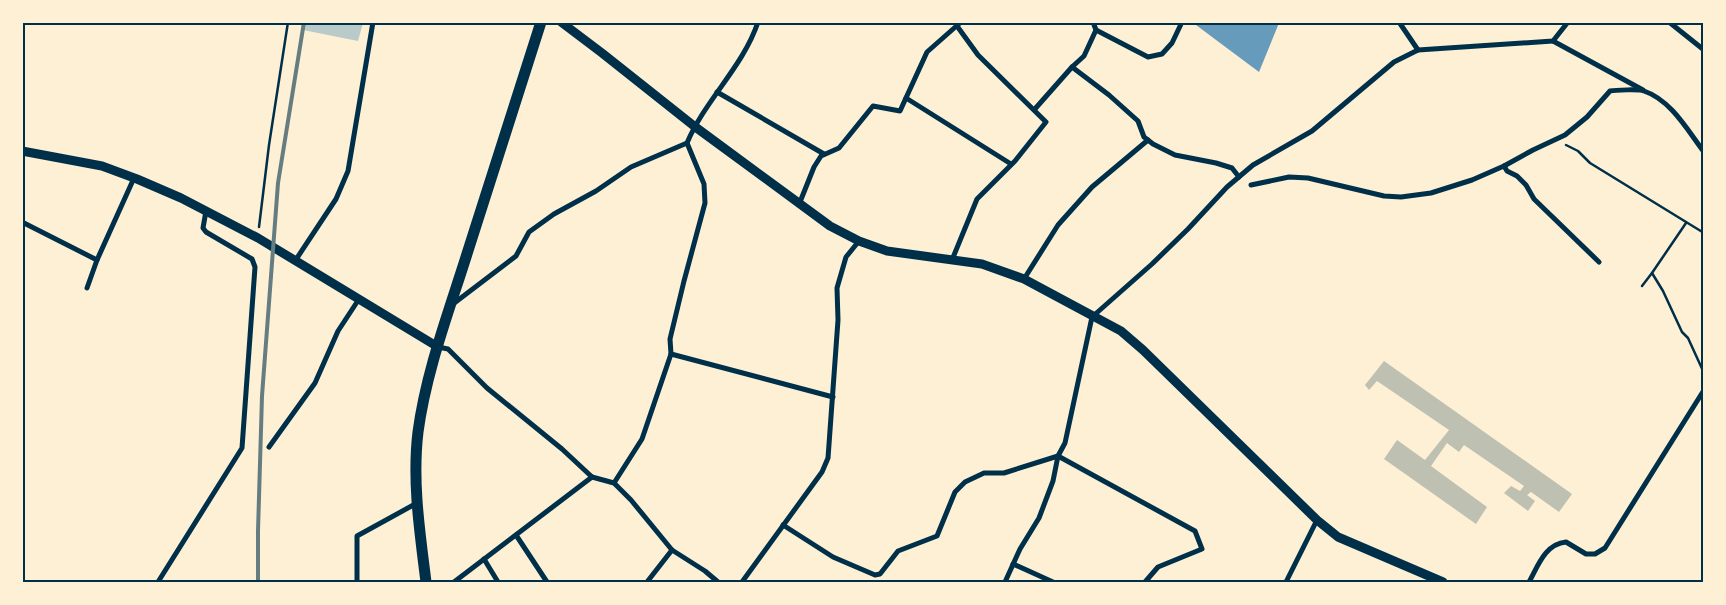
<svg xmlns="http://www.w3.org/2000/svg" width="1726" height="605" font-family="'Alegreya Sans',sans-serif">
<rect width="100%" height="100%" fill="#fdf0d5"/>
<polygon fill="#b9caca" points="305,23 305,22 363,23 358,41 303,30"/>
<polygon fill="#669bbc" points="1192,22 1279,22 1279,23 1259,72"/>
<polygon fill="#bec0b2" points="1384,361 1572,494 1559,512 1531,492 1527,495 1535,501 1528,511 1504,493 1511,486 1520,491 1524,486 1464,445 1459,452 1447,443 1431,466 1487,507 1476,524 1384,459 1397,440 1425,460 1449,430 1377,381 1369,390 1365,385"/>
<g fill="none" stroke-linecap="round" stroke-linejoin="round">
<g stroke="#003049" stroke-width="2.5">
<polyline points="1566,145 1578,151 1590,163 1704,233"/>
<polyline points="259,227 269,145 288,22"/>
<polyline points="1652,273 1663,291 1682,332 1688,338 1704,373"/>
<polyline points="1642,286 1652,273 1686,223"/>
</g>
<g stroke="#003049" stroke-width="5">
<polyline points="1093,22 1096,30 1148,57 1162,54 1172,43 1182,22"/>
<polyline points="1399,22 1418,50"/>
<polyline points="1669,22 1704,50"/>
<polyline points="1553,41 1643,90"/>
<polyline points="1072,67 1109,95 1138,121 1144,137 1153,144 1175,155 1216,163 1232,168 1239,177"/>
<polyline points="717,92 824,154"/>
<polyline points="906,98 1011,164"/>
<polyline points="1034,110 1072,67 1084,56 1096,30"/>
<polyline points="1504,166 1507,171 1517,176 1526,185 1534,199 1599,262"/>
<path d="M 1251,185 L 1289,177 L 1308,178 L 1384,196 L 1401,197 L 1431,193 L 1472,180 L 1504,166 L 1533,150 L 1565,135 L 1587,117 L 1610,91 C 1615,90 1640,89 1644,91 C 1671,100 1688,131 1704,152"/>
<polyline points="800,202 814,167 821,156 839,148 873,106 900,111 927,52 961,22"/>
<polyline points="22,222 97,260"/>
<polyline points="952,260 977,199 1015,161 1046,122 978,55 957,26"/>
<polyline points="295,261 336,199 348,171 373,22"/>
<polyline points="1024,279 1058,225 1092,187 1148,140"/>
<polyline points="87,288 97,260 134,178"/>
<path d="M 453,304 L 516,256 L 529,232 L 554,214 L 596,191 L 631,167 L 687,143 C 705,100 743,67 758,22"/>
<polyline points="438,347 448,349 487,388 562,449 592,477 614,483 631,500 672,550 705,571 718,582"/>
<polyline points="671,354 833,397"/>
<polyline points="269,447 315,383 338,331 359,299"/>
<polyline points="614,483 642,439 671,354 670,339 684,281 705,203 704,184 687,143"/>
<polyline points="783,525 833,557 875,575 880,574 898,551 937,536 955,492 965,482 984,473 1004,473 1058,456 1195,531 1202,549 1158,567 1145,582"/>
<polyline points="516,535 547,582"/>
<polyline points="484,559 498,582"/>
<polyline points="1013,564 1053,582"/>
<polyline points="158,582 242,448 255,267 252,259 206,232 203,228 206,211"/>
<polyline points="357,582 357,536 417,503"/>
<polyline points="454,582 592,477"/>
<polyline points="647,582 672,550"/>
<polyline points="742,582 822,472 828,458 838,320 837,288 846,257 859,241"/>
<polyline points="1005,582 1020,549 1039,518 1053,481 1058,456 1065,443 1092,317 1152,264 1188,229 1227,187 1253,165 1312,131 1394,62 1418,50 1553,41 1568,22"/>
<polyline points="1286,582 1317,520"/>
<path d="M 1529,582 C 1538,566 1545,544 1566,542 L 1586,554 L 1595,554 L 1605,548 L 1704,390"/>
</g>
<g stroke="#003049" stroke-width="9">
<polyline points="561,22 602,53 694,126 830,226 859,241 887,251 982,264 1024,279 1121,331 1143,350 1317,520 1338,537 1443,582"/>
<polyline points="22,151 102,166 137,179 181,198 258,238 438,347"/>
</g>
<path stroke="#003049" stroke-width="11" d="M 426,582 C 420,533 412,482 418,432 C 426,372 448,314 466,257 C 491,179 516,100 541,22"/>
<polyline stroke="#657d81" stroke-width="4" points="258,582 258,531 262,396 278,183 304,22"/>
</g>
<rect width="1726" height="605" fill="none" stroke="#fdf0d5" stroke-width="48"/>
<rect x="24" y="24" width="1678" height="557" fill="none" stroke="#003049" stroke-width="2"/>
</svg>
